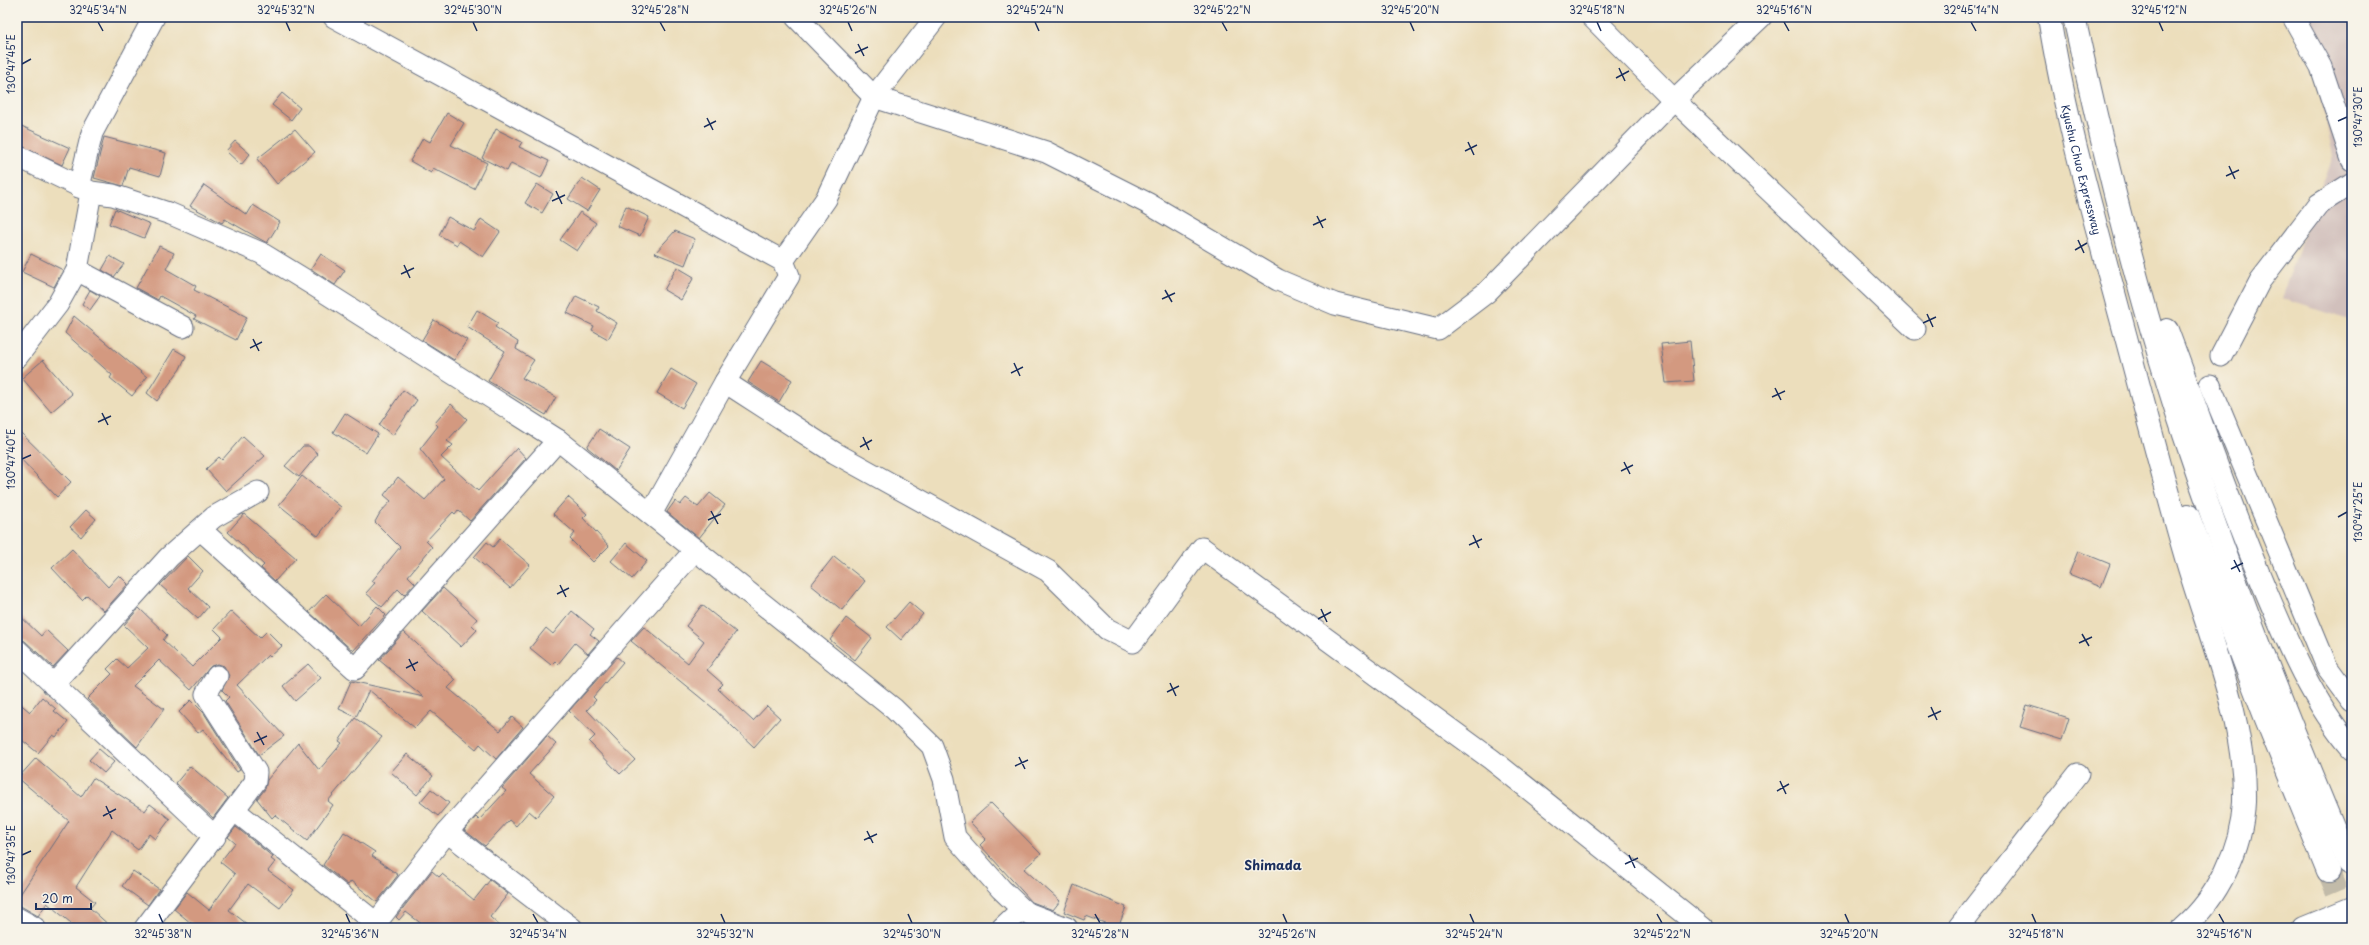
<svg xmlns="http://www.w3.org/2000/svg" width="2369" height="945" font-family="'Playpen Sans',sans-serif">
<rect width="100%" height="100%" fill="#f7f3e8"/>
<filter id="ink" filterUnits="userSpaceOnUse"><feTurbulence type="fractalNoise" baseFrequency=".025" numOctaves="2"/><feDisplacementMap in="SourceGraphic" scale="8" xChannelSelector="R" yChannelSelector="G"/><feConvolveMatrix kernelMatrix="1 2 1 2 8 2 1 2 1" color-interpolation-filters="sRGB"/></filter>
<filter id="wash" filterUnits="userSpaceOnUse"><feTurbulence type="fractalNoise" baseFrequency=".012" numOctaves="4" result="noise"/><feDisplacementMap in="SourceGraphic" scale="16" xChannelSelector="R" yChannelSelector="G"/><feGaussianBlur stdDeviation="0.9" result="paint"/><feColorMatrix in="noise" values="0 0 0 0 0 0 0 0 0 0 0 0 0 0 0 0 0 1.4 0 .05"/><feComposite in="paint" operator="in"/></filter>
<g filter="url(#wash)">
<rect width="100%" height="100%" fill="#ecdebc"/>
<polygon fill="#d1c0bc" points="2306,17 2352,17 2352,321 2281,298 2333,156"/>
<g id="blocks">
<g fill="#d39980">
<polygon points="282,93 300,108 291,120 272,105"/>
<polygon points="447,113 464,123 451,145 487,163 474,189 433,168 431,173 410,161 423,138 430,142"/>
<polygon points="17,124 70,148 62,165 17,144"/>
<polygon points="295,129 315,152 277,184 257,159"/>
<polygon points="496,129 522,142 519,147 549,161 541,178 511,163 507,171 482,158"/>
<polygon points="104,137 166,153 160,176 129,167 123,186 94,178"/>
<polygon points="235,141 250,154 241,165 226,151"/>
<polygon points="582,178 600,190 587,211 568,199"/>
<polygon points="537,184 553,194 542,213 525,203"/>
<polygon points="204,185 247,215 253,205 280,222 267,243 225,219 222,223 190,206"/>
<polygon points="626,206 649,217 640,236 617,226"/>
<polygon points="115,209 150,224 144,238 109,224"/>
<polygon points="580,212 596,223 577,251 560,240"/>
<polygon points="448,217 474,231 481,219 500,232 483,257 459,241 457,245 439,235"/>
<polygon points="675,231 695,239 685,265 655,253"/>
<polygon points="159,246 174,253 166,269 196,286 194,290 247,317 236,340 194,319 196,316 160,296 158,300 136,288"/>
<polygon points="31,254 63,270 54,287 22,272"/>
<polygon points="321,254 345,270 335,285 311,269"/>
<polygon points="110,256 124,264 114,277 102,270"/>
<polygon points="677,267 694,277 681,300 664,290"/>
<polygon points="90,290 100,296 90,310 82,304"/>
<polygon points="576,296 599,307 597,311 617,323 608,339 592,330 594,326 567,313"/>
<polygon points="477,310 498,323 495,327 518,342 516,349 534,360 522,378 556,397 546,415 488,381 505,351 467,327"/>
<polygon points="74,316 147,377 132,396 110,378 112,375 65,333"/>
<polygon points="434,320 467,340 454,360 422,340"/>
<polygon points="1690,341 1694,381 1666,383 1661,344"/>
<polygon points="174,349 186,356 180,369 157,401 147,393"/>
<polygon points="43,360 72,394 51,412 22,378"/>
<polygon points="761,361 792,380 779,402 748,382"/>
<polygon points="671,369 696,384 682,408 657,393"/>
<polygon points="403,390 417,400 393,435 379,425"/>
<polygon points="451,404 467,419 447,441 453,445 441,457 478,491 517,448 526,458 470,521 458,510 455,514 453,512 426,541 432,547 408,576 415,583 404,595 398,589 382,607 366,593 375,583 372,581 400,547 375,522 380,513 391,501 384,495 398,477 425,500 444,479 420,449 438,426 435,423"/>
<polygon points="345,413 378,434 366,453 333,432"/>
<polygon points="17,429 71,482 57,497 17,455"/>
<polygon points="599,429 630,449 616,471 587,447"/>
<polygon points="243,436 265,456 226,491 206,469 219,457 222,460"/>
<polygon points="303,446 309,446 318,454 299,477 285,466"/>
<polygon points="302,476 341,507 318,536 279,505"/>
<polygon points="710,493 725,505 699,538 667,512 675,501 680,505 686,498 698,507"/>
<polygon points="568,497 587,514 583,518 609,546 593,562 570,539 575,533 553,514"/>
<polygon points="86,510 96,519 81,537 70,527"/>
<polygon points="244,514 296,558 275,581 261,568 264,565 228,532"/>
<polygon points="500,539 530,565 510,588 474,557 487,542 493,547"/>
<polygon points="626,543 647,561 632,579 611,561"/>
<polygon points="72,549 108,587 119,575 128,584 104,611 87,595 82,600 52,568"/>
<polygon points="2078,551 2110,564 2101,587 2069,574"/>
<polygon points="188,556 203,571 188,588 208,607 198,619 160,585"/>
<polygon points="834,556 865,581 842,610 811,585"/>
<polygon points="443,588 477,619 472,625 477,630 461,647 422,611"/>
<polygon points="326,594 359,626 377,606 386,615 353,651 309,612"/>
<polygon points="909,602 923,614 901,640 887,627"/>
<polygon points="702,605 736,632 707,670 723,684 718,689 753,721 767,706 780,718 754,747 713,708 631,641 644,627 688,663 704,641 686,626"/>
<polygon points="139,608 167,635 163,640 192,667 222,637 214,629 231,611 260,638 267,631 282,646 270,657 268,655 237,685 284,736 259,755 225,701 229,697 222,690 229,676 224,666 218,664 211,666 191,690 159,660 133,686 164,709 137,747 87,699 112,674 107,669 117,659 127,668 148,648 124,625"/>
<polygon points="572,611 594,629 590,634 599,641 588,654 575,643 558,664 555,661 551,665 530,648 546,628 553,634"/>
<polygon points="17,613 41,636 46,630 68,651 53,667 25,641 17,638"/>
<polygon points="846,618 872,638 855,660 830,640"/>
<polygon points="404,632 456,680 448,688 500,731 512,717 523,727 496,759 480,744 476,749 431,711 415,728 369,690 356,717 339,709 351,681 424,697 379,660"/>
<polygon points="617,657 623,662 593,697 596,700 587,710 635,760 620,774 589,742 595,736 569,711"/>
<polygon points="308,664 321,678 295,701 283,686"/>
<polygon points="42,697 56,709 54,711 68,722 56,737 53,735 38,753 17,736 17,701 30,712"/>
<polygon points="191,700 204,713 240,770 237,772 203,729 198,733 179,712"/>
<polygon points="2027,705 2069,718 2062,740 2020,727"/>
<polygon points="355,718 382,737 328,801 333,805 307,841 275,815 272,818 257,799 265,789 267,780 298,743 319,770 342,743 339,741"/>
<polygon points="547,736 556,744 529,774 554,796 536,817 529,811 516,826 509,820 485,846 464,830 476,817 479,820 506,791 502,788"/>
<polygon points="99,749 114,762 104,773 89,760"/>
<polygon points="407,754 433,776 417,795 391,772"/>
<polygon points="36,758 81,797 93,778 145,811 150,804 170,819 155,839 149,834 138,850 112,830 76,887 95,902 90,908 112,928 77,928 47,903 38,916 17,904 17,899 69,821 18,778"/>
<polygon points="190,766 228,798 213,818 176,783"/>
<polygon points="431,789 449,803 438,816 420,802"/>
<polygon points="991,803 1041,854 1024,869 1060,901 1053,910 1032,902 980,845 986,839 970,822"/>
<polygon points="236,827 273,857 271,859 275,862 268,871 294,890 280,908 248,884 229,910 252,928 197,928 174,909 187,892 209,910 235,874 220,862 235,843 228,837"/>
<polygon points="344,832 375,852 372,856 398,875 377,902 351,881 348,885 323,865"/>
<polygon points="133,871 159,889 148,905 122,886"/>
<polygon points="432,871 439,877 442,874 474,900 490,880 508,894 490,917 502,928 427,928 406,912 399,920 396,917"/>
<polygon points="1074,885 1126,907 1118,928 1086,916 1084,920 1064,912"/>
</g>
</g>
</g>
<g filter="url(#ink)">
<use href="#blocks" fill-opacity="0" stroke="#646c7f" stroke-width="1"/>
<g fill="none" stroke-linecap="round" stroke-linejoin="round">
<polyline stroke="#c2bba9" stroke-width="22" stroke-dasharray="22 11" stroke-linecap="butt" points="2328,871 2352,928"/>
<g stroke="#646c7f" stroke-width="23">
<g id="street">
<polyline points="334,17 783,261 789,276 725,382 651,514"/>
<polyline points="796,17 874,97 1046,152 1147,203 1278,280 1335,304 1438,329 1487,292 1674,100 1761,17"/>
<polyline points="1592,17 1674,100 1915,329"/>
<polyline points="2293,17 2321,67 2352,160"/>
<polyline points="17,156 91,192 113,195 171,214 261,253 315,286 558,440 894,709 932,746 944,779 955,837 1001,889 1025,912 1067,928"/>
<polyline points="79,187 92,133 154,17"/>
<polyline points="783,261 826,199 874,97 936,17"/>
<polyline points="77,270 183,327"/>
<polyline points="2221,356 2260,281 2319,204 2352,183"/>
<polyline points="17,357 58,304 77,270 91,192"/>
<polyline points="725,382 835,453 1048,571 1107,629 1133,642 1202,548 1491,759 1703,928"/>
<polyline points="2210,385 2327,667 2352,701"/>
<polyline points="201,530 355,669 558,440"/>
<polyline points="17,650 215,837"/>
<polyline points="53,685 169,557 214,517 258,492"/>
<polyline points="234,810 376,923 378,925 376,928"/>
<polyline points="447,832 572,928"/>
<polyline points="17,918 35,928"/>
<polyline points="376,923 447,832 696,549"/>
<polyline points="145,928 255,782 256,772 206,694 217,676"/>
<polyline points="1002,928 1022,909"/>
<polyline points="1958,928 2078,774"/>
</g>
</g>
<g stroke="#646c7f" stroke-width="24">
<g id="highway">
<path id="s1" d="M 2049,17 C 2063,105 2087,192 2110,278 C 2135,369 2158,461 2184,551 C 2207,633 2246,716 2244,802 C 2242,848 2218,898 2183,928"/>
<path d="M 2074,17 C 2106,164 2143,316 2192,458 C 2238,595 2292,729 2348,863"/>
<path d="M 2167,330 C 2199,415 2228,501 2263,584 C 2287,641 2312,702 2352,748"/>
<polyline points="2188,515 2266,719 2328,871"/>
<polyline points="2303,928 2352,908"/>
</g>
</g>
<use href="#street" stroke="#fff" stroke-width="21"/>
<use href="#highway" stroke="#fff" stroke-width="22"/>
</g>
</g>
<path fill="none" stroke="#1b2f5e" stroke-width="1.5" d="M 98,22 L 103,31M 286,22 L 290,31M 473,22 L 477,31M 660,22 L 665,31M 848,22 L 852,31M 1035,22 L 1039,31M 1222,22 L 1227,31M 1410,22 L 1414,31M 1597,22 L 1601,31M 1784,22 L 1789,31M 1971,22 L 1976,31M 2159,22 L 2163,31M 858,44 L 864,56M 855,53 L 868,47M 22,64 L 31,59M 1619,68 L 1625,81M 1616,78 L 1629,71M 707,118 L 713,130M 2338,121 L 2347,117M 704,127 L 716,121M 1468,142 L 1474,155M 1465,151 L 1477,145M 2229,166 L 2235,179M 2226,176 L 2239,170M 556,191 L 562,204M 552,201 L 565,195M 1317,216 L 1323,228M 1313,225 L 1326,219M 2078,240 L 2084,253M 2075,250 L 2087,243M 404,265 L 410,278M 401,274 L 414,268M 1165,290 L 1172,302M 1162,299 L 1175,293M 1927,314 L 1933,327M 1923,323 L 1936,317M 253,339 L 259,351M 250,348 L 262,342M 1014,363 L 1020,376M 1011,373 L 1023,367M 1775,388 L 1781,400M 1772,397 L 1785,391M 102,413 L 108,425M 98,422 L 111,416M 863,437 L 869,450M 860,447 L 872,440M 22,459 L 31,455M 1624,462 L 1630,474M 1621,471 L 1633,465M 711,511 L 718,524M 2338,517 L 2347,512M 708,520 L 721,514M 1473,535 L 1479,548M 1469,545 L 1482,539M 2234,560 L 2240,572M 2231,569 L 2243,563M 560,585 L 566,597M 557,594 L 569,588M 1321,609 L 1327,622M 1318,619 L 1331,612M 2082,634 L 2089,646M 2079,643 L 2092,637M 409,659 L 415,671M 406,668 L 418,662M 1170,683 L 1176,696M 1167,692 L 1179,686M 1931,707 L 1937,720M 1928,717 L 1941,711M 257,732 L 264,745M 254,742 L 267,736M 1019,757 L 1025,769M 1015,766 L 1028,760M 1780,781 L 1786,794M 1777,791 L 1789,784M 106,806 L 112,819M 103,816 L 116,809M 867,831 L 873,843M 864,840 L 877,834M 22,855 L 31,851M 1629,855 L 1635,868M 1625,864 L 1638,858M 159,914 L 163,923M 346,914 L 350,923M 533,914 L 538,923M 721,914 L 725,923M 908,914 L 912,923M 1095,914 L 1100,923M 1283,914 L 1287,923M 1470,914 L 1474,923M 1657,914 L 1662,923M 1845,914 L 1849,923M 2032,914 L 2036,923M 2219,914 L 2224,923"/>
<g text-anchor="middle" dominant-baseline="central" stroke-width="3" stroke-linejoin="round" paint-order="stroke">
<g font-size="11" fill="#1b2f5e" stroke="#f7f3e8">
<text stroke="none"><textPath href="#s1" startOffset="156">Kyushu Chuo Expressway</textPath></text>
</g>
<g font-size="13" font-weight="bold" fill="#1b2f5e" stroke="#f7f3e8">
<text x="1273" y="864">Shimada</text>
</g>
</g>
<rect width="2369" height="945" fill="none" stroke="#f7f3e8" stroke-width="44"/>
<path d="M36 903v6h55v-6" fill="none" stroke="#1b2f5e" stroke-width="2"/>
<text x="42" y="903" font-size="12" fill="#1b2f5e" stroke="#f7f3e8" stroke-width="3" paint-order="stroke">20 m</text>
<rect x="22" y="22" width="2325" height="901" fill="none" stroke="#1b2f5e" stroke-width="1.5"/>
<g font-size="10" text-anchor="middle" fill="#1b2f5e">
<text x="98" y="14">32°45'34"N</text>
<text x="286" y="14">32°45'32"N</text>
<text x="473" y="14">32°45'30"N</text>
<text x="660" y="14">32°45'28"N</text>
<text x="848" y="14">32°45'26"N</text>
<text x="1035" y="14">32°45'24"N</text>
<text x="1222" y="14">32°45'22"N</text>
<text x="1410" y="14">32°45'20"N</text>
<text x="1597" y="14">32°45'18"N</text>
<text x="1784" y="14">32°45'16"N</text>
<text x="1971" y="14">32°45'14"N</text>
<text x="2159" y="14">32°45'12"N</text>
<text transform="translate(11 64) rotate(-90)" y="4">130°47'45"E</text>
<text transform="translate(2358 117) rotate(-90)" y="4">130°47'30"E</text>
<text transform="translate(11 459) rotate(-90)" y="4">130°47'40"E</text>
<text transform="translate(2358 512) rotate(-90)" y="4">130°47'25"E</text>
<text transform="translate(11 855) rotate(-90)" y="4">130°47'35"E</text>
<text x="163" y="938">32°45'38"N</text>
<text x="350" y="938">32°45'36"N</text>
<text x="538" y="938">32°45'34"N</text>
<text x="725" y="938">32°45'32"N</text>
<text x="912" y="938">32°45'30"N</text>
<text x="1100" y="938">32°45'28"N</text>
<text x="1287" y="938">32°45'26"N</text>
<text x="1474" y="938">32°45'24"N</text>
<text x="1662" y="938">32°45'22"N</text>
<text x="1849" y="938">32°45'20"N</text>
<text x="2036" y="938">32°45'18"N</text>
<text x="2224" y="938">32°45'16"N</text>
</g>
</svg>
